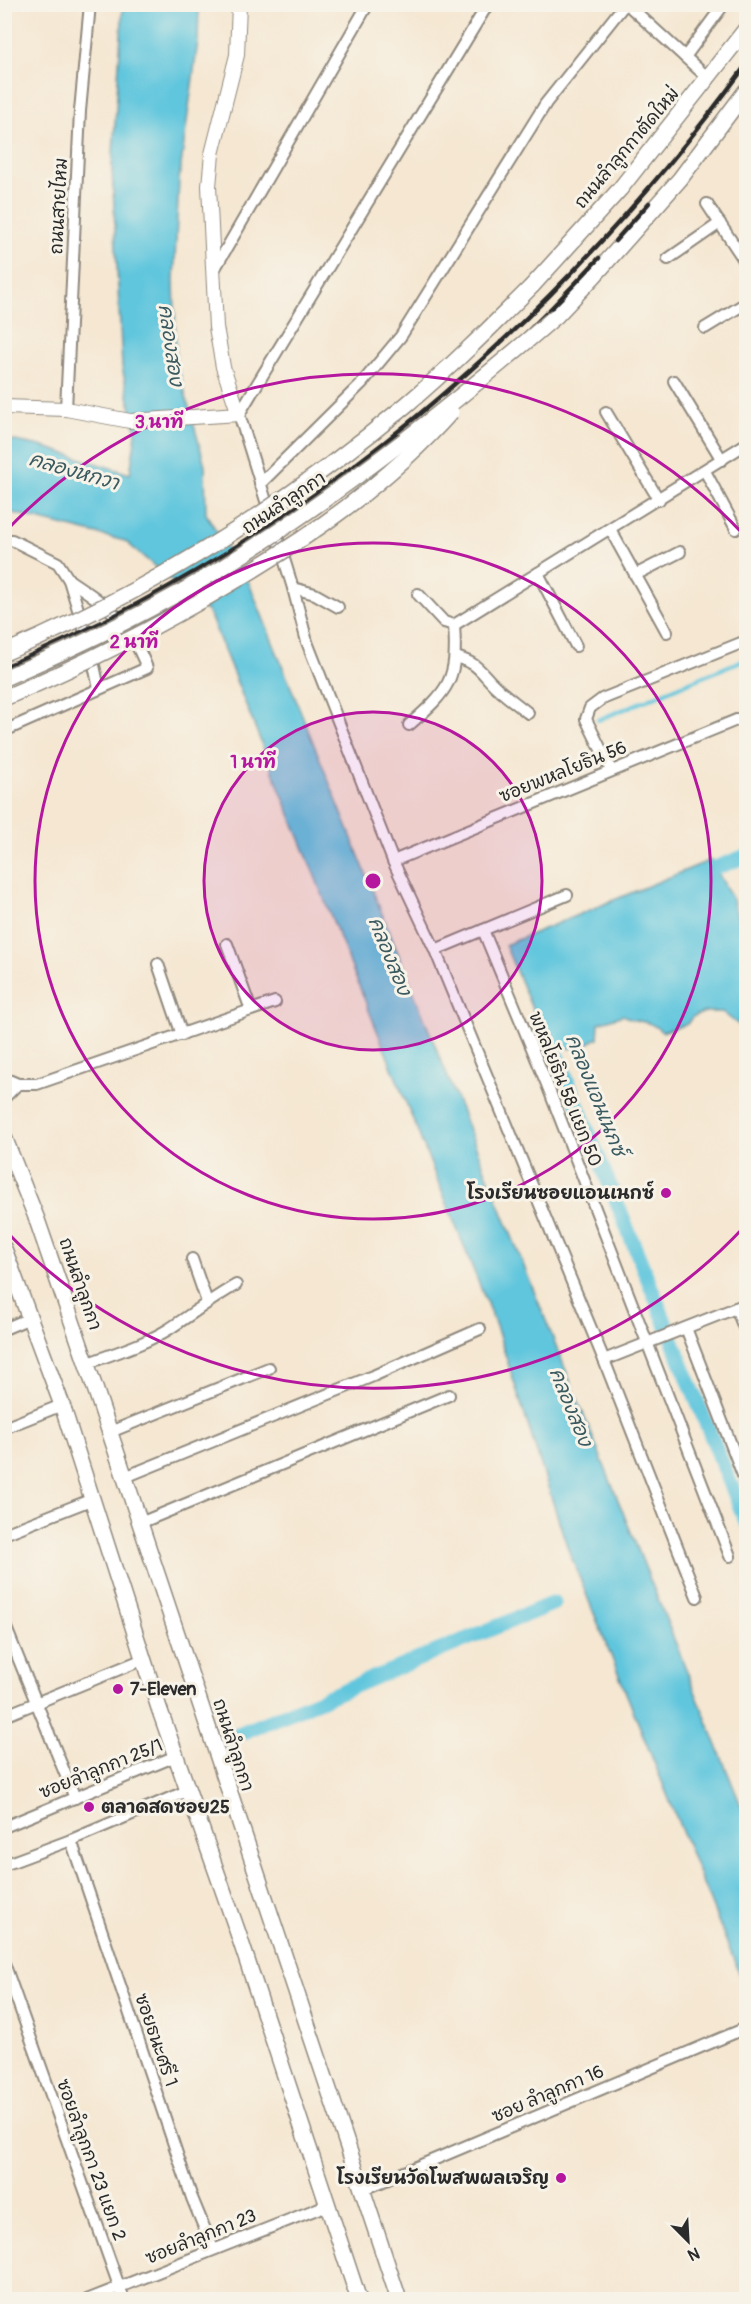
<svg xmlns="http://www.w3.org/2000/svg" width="751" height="2304" font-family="Pangolin,'Playpen Sans Thai',sans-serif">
<rect width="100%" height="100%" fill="#f7f3e8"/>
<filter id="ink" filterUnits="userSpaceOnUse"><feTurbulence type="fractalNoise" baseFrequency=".0167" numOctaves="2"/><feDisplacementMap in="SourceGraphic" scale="12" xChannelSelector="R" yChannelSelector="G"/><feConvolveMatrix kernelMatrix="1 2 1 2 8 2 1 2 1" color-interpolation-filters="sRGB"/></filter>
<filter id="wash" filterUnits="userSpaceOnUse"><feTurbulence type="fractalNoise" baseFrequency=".008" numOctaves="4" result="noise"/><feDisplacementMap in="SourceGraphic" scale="24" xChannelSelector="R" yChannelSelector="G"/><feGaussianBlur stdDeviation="1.35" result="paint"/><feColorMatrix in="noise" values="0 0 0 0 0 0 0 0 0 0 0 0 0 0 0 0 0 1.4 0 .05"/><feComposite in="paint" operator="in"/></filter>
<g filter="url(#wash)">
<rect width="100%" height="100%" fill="#f5e7d2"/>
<g fill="#60c6dd" stroke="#467884" stroke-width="1.5">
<polygon points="123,5 199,5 198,41 179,180 174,279 176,360 205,465 206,514 249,583 746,1818 746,1990 568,1549 496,1326 209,613 125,541 5,511 5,439 41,446 130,474 136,433 122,367 112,168"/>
<path d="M 711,860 L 733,900 L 746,952 L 746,1026 L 739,1025 L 722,1012 L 705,1012 L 692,1017 L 687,1024 L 662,1032 C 647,1017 638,1025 623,1015 L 599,1023 L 598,1038 L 579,1048 L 549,1049 L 505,945 Z"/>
</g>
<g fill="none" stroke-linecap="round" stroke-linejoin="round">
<polyline stroke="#60c6dd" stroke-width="4.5" points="598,720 746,659"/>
<g stroke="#60c6dd" stroke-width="15">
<polyline points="697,875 746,856"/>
<polyline points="547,1030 746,1522"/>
<polyline points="224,1740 554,1603"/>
</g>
</g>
</g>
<g filter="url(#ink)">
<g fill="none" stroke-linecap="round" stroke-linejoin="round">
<g stroke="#90897e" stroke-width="14">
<g id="minor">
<polyline points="488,4 239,414 293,588 307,642 393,861 435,950 604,1360 697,1597"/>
<polyline points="627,4 709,79"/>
<polyline points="685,57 724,4"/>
<polyline points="707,204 746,263"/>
<polyline points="668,259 720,223"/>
<polyline points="214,270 368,4"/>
<polyline points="705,328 746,303"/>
<polyline points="674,381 722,460"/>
<polyline points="66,409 80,111 90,4"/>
<polyline points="606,412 659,500"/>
<polyline points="705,471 736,529"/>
<polyline points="260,484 362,383 401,336 546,103 625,4"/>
<polyline points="610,529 667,632"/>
<polyline points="4,540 12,540 58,563 69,580 91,652 99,688"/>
<polyline points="538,573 576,646"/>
<polyline points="635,575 680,552"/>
<polyline points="293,588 315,594 338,607"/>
<polyline points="418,594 444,622 454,625 746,444"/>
<path d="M 456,657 C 477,664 477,667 491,682 C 502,694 516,703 528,713"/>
<path d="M 409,725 C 449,690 458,680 454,625"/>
<path d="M 4,731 L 147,668 C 128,620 110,607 69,580"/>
<polyline points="611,770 586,719 590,708 602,699 746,641"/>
<polyline points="393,861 746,716"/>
<polyline points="483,930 567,895"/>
<polyline points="435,950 483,930 546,1082 730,1556"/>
<polyline points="158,964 182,1035"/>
<polyline points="251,1010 275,1002"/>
<polyline points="4,1078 18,1084 37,1084 251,1010 227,944"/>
<polyline points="4,1098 18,1084"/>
<polyline points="192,1259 207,1302"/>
<polyline points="736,1308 746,1333"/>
<polyline points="686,1328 746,1483"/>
<polyline points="4,1329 30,1318"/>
<polyline points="604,1360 746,1304"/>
<path d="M 86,1364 C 114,1353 143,1345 169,1329 C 192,1314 213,1298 236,1285"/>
<polyline points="4,1428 62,1405"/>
<polyline points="110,1432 269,1368"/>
<polyline points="125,1477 373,1376 480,1329"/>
<polyline points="140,1523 449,1395"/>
<polyline points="4,1534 93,1499"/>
<polyline points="4,1623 75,1798"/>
<polyline points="4,1716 144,1659"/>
<polyline points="4,1827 176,1756"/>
<polyline points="71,1840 192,2198 213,2249"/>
<polyline points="4,1865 71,1840 189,1790"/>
<polyline points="4,1963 124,2300"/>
<polyline points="362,2190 746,2028"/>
<polyline points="87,2300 327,2205"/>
</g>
</g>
<g stroke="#90897e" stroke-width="16">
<polyline id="tertiary" points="4,407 66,409 130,421 239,414 223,367 216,327 209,186 212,154 237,55 239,4"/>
</g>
<g stroke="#90897e" stroke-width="18">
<g id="secondary">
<polyline points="532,286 620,189 746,29"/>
<polyline points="556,316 594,276 680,179 746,91"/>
<polyline points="4,1137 36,1217 96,1391 399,2300"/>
<polyline points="4,1249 62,1405 159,1708 237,1930 359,2300"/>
</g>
</g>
<use href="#minor" stroke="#fff" stroke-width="10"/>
<use href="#tertiary" stroke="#fff" stroke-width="14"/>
<use href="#secondary" stroke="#fff" stroke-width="15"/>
<g stroke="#2b2b2b" stroke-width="4.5">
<polyline points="615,241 649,203"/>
<path d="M 306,510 C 414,440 512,353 599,258"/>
<path d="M 4,667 C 304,542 556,325 746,65"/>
</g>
<g stroke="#90897e" stroke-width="18" stroke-linecap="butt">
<g id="secondary-bridge">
<path d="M 4,653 C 150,591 285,506 406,405 C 450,368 491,327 532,286"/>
<path d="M 4,678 C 79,646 154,610 223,567 C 341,494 451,407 556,316"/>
<path d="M 4,698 C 82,665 156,628 228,585 C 310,537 388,483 451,412"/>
</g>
</g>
<use href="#secondary-bridge" stroke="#fff" stroke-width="15"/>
</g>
</g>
<circle cx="373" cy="881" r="169" fill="#b5179e" fill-opacity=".12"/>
<g fill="none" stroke="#b5179e" stroke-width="3">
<circle cx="373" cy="881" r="169"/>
<circle cx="373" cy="881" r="338"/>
<path d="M744 1227A507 507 0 0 1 5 1230M5 532A507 507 0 0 1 744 535"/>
</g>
<g fill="#b5179e" stroke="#f7f3e8" stroke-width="2">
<circle cx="666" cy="1193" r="6"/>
<circle cx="118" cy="1689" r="6"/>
<circle cx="89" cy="1807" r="6"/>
<circle cx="561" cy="2178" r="6"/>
</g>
<g text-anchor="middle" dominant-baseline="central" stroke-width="6" stroke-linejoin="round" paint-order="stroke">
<g font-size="18" fill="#2b2b2b" stroke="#f7f3e8">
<text transform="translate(627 148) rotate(-50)">ถนนลำลูกกาตัดใหม่</text>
<text transform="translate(59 206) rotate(-87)">ถนนสายไหม</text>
<text transform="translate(284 503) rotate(-34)">ถนนลำลูกกา</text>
<text transform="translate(563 772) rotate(-22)">ซอยพหลโยธิน 56</text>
<text transform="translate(565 1089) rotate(68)">พหลโยธิน 58 แยก 50</text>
<text transform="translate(80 1284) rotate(71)">ถนนลำลูกกา</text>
<text transform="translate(233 1745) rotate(72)">ถนนลำลูกกา</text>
<text transform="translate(101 1769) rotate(-22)">ซอยลำลูกกา 25/1</text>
<text transform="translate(156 2040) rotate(71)">ซอยธนะศรี 1</text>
<text transform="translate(548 2094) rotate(-23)">ซอย ลำลูกกา 16</text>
<text transform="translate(91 2160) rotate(70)">ซอยลำลูกกา 23 แยก 2</text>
<text transform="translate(201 2237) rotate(-22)">ซอยลำลูกกา 23</text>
</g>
<g font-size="18" font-weight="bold" fill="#2b2b2b" stroke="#f7f3e8" text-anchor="end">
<text x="654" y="1193">โรงเรียนซอยแอนเนกซ์</text>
<text x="130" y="1689" text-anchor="start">7-Eleven</text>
<text x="101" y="1807" text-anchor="start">ตลาดสดซอย25</text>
<text x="549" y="2178">โรงเรียนวัดโพสพผลเจริญ</text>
</g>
<g font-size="20" font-style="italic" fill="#3b5a60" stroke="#f7f3e8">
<text transform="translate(171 345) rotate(82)">คลองสอง</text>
<text transform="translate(74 471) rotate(16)">คลองหกวา</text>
<text transform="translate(390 956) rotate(68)">คลองสอง</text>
<text transform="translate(596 1095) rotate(68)">คลองแอนเนกซ์</text>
<text transform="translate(571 1407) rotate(68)">คลองสอง</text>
</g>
</g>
<circle cx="373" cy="881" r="9" fill="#b5179e" stroke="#f7f3e8" stroke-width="3"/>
<g font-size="18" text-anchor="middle" font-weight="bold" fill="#b5179e" stroke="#f7f3e8" stroke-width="6" stroke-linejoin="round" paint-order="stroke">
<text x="159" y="428">3 นาที</text>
<text x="134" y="648">2 นาที</text>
<text x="253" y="768">1 นาที</text>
</g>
<rect width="751" height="2304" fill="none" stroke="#f7f3e8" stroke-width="24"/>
<g transform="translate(688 2241) rotate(156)" stroke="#f7f3e8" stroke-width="4.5" paint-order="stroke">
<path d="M0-4.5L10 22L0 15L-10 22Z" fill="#2b2b2b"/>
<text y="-9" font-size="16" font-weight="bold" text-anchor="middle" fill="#2b2b2b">N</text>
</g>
</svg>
